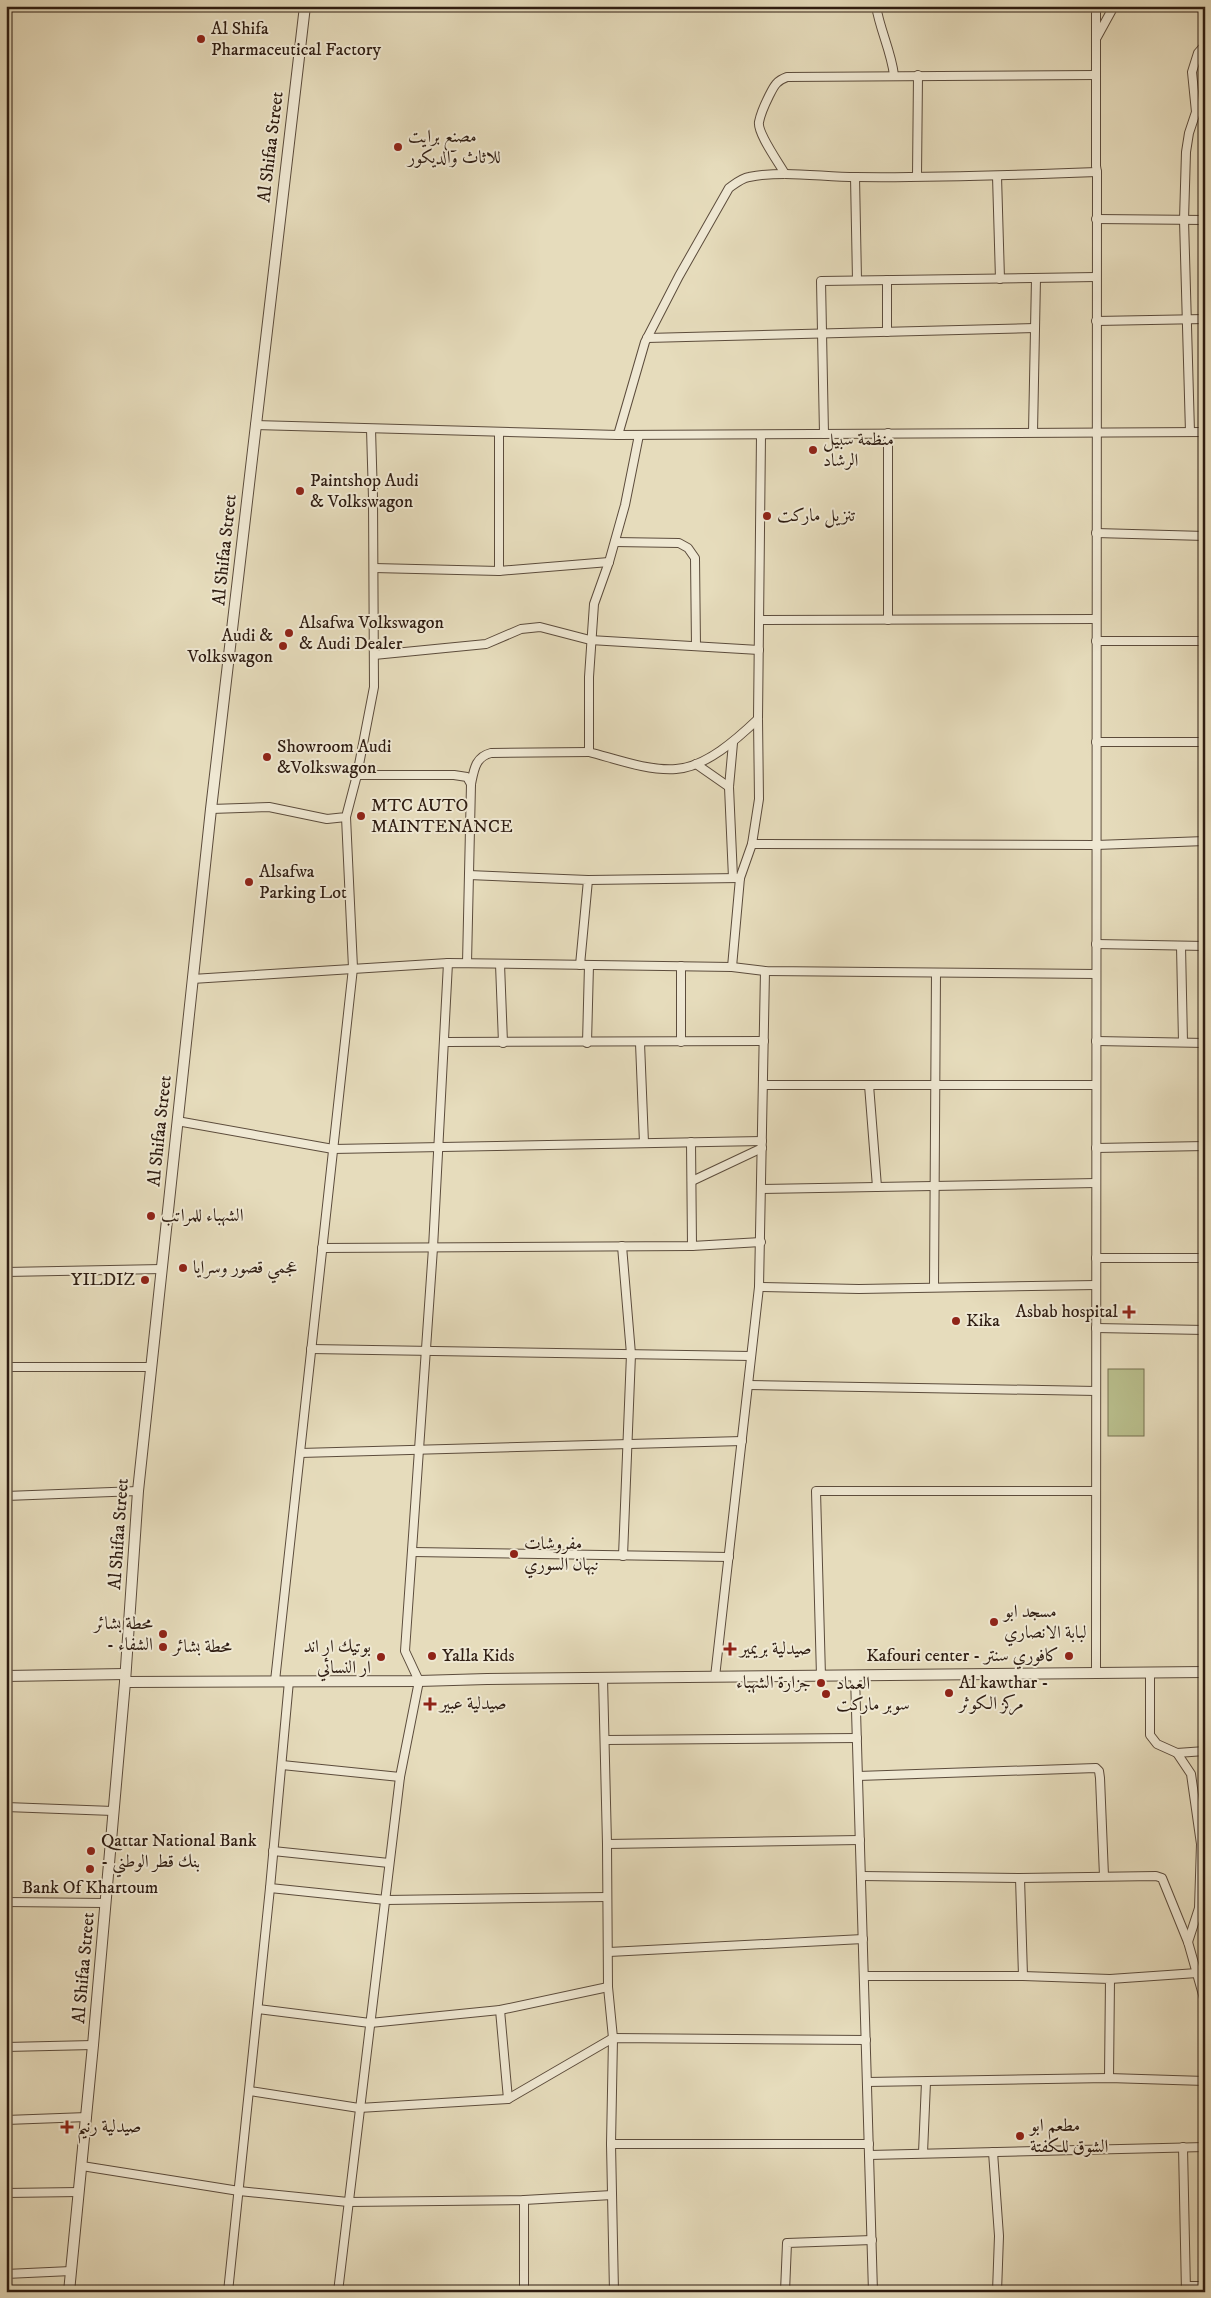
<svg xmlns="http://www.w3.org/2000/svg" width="1211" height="2298" font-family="'IM FELL DW Pica',Amiri,serif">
<rect width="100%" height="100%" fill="#e6dcbc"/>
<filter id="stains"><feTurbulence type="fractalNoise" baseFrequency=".004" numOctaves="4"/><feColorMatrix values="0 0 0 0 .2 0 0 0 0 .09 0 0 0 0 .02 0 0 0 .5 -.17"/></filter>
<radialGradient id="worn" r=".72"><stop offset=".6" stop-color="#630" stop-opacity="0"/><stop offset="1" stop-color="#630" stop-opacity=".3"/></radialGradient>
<rect fill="#b9bf8d" stroke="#746e4f" x="1108" y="1369" width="36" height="67"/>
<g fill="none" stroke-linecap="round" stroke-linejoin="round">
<g stroke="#5c4c3c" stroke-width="10">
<g id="minor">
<path d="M 876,6 C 880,30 891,51 894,75"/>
<polyline points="1096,6 1096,166 1097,172 1096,1673"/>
<polyline points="1097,37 1114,6"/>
<path d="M 785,174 C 779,163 757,133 759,122 C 761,112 765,104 769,96 C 774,86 776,81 787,77 L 1096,75"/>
<polyline points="917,176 918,75"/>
<polyline points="997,176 1000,279"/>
<polyline points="855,177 857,280"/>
<polyline points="1096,219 1205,220"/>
<polyline points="1096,321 1205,319"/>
<polyline points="887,332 887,280"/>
<polyline points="647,338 1035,328"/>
<polyline points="255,425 618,435 1205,432"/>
<polyline points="499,432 499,571"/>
<polyline points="1033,432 1036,278"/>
<polyline points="1190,432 1184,220 1186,152 1189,133 1196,112 1192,72 1198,53 1205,45"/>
<polyline points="824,434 821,281 1096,277"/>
<path d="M 618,435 L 645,342 L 679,276 L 729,188 C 736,183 742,178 749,177 C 785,170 821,177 856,177 C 937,178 1017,175 1097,172"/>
<path d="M 639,435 L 625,505 L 609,562 L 594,604 L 589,677 L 589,752 C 616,759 648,771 676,769 C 706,767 737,739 758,719"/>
<polyline points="1096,533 1205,536"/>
<polyline points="615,542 679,543 688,548 695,558 696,646"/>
<polyline points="374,568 499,571 609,562"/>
<polyline points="760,620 1096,619"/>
<polyline points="888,620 888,433"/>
<polyline points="1096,641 1205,641"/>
<polyline points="374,655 486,644 521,629 540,627 590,640 759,650"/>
<polyline points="1096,742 1205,742"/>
<polyline points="733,743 729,787 733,878"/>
<polyline points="696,764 729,787"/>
<polyline points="357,775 454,775 467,777 471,784"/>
<polyline points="211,809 269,807 327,819 346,817 357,775 374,687 373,498 371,429"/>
<polyline points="752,844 1096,845 1205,841"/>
<polyline points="469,875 588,880 580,965"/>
<polyline points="588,880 740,878"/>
<polyline points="1096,944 1205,946"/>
<polyline points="1181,946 1183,1042"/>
<path d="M 467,963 L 471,784 C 474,770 475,757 491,753 L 589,752"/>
<polyline points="500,964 503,1043"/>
<polyline points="681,966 681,1042"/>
<polyline points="732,967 740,878 752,844 759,799 758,719 761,435"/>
<polyline points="192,979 448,963 732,967 765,971 1096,974"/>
<polyline points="1096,1041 1205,1043"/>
<polyline points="445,1042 764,1041"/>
<polyline points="587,1043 589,965"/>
<polyline points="640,1043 644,1143"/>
<polyline points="764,1085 1096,1085"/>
<polyline points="869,1085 877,1187"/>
<polyline points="177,1121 333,1149 762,1141"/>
<polyline points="691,1142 692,1246"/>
<polyline points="1096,1148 1205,1146"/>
<polyline points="692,1181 762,1148"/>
<polyline points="761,1189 1096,1183"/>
<polyline points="622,1246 631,1354 623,1556"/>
<polyline points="322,1248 692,1246 761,1242"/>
<polyline points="1096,1258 1205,1258"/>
<polyline points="6,1272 162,1269"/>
<polyline points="759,1287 859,1289 1096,1285"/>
<polyline points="934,1287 936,973"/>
<polyline points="1096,1328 1205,1330"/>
<polyline points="311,1349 751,1356"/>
<polyline points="6,1367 151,1367"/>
<polyline points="748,1385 1096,1391"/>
<polyline points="300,1453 742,1441"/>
<polyline points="6,1496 138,1491"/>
<polyline points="413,1552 729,1557"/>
<polyline points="1150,1672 1150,1735 1157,1744 1177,1753 1191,1774 1201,1844 1199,1908 1188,1942"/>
<polyline points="821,1676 816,1491 1096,1491"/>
<polyline points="855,1676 873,2292"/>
<polyline points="715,1677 759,1287 765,971"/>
<polyline points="603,1678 607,1844 608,1987 613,2038 611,2144 614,2292"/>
<polyline points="275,1681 353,968 346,817"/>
<polyline points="605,1740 857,1738"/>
<polyline points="1177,1753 1205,1751"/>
<polyline points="282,1765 400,1777"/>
<polyline points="858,1776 1096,1768 1099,1771 1100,1778 1104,1876"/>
<polyline points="6,1807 113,1811"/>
<polyline points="607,1844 860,1840"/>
<polyline points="273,1851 389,1863"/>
<polyline points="862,1876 1020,1878 1156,1876 1162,1878 1188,1942 1205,2002"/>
<polyline points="1020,1878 1023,1976"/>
<polyline points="270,1888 386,1900 607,1897"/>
<polyline points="6,1902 105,1903"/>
<polyline points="609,1952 863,1939"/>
<polyline points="864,1976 1023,1976 1110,1979 1109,2078"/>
<polyline points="1110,1979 1197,1973"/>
<polyline points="258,2009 370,2023 500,2010 608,1987"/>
<polyline points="500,2010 508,2099"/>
<polyline points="6,2047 93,2045"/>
<polyline points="867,2082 1109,2078 1205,2081"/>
<polyline points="250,2091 359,2108 508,2099 613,2038 866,2040"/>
<polyline points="6,2120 87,2117"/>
<polyline points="611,2144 869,2144"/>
<polyline points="1183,2147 1186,2292"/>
<polyline points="993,2152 999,2236 997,2292"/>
<polyline points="923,2153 926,2082"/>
<polyline points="869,2155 1205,2147"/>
<polyline points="82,2166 239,2191 348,2202 524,2200 612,2195"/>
<polyline points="6,2193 79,2192"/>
<polyline points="524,2200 524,2292"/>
<polyline points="6,2274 71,2271"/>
<polyline points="1186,2286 1205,2286"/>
<polyline points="228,2292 270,1888 289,1681"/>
<polyline points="338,2292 400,1777 419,1681 405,1651 433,1248 448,963"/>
<polyline points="785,2292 787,2243 872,2240"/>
</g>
</g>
<g stroke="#5c4c3c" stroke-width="12">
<g id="tertiary">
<polyline points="6,1676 125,1674"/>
<polyline points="125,1682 419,1681 487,1679 1205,1672"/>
<polyline points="69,2292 93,2045 125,1682 138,1491 211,809 305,6"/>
</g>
</g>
<use href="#minor" stroke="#efe8d3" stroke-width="8"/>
<use href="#tertiary" stroke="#efe8d3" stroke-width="10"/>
</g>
<g fill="#8f2418" stroke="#efe8d3" stroke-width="2">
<circle cx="201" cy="39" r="5"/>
<circle cx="398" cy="147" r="5"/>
<circle cx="813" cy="450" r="5"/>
<circle cx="300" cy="491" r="5"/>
<circle cx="767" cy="516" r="5"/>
<circle cx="289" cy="633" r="5"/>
<circle cx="283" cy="646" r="5"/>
<circle cx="267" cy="757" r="5"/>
<circle cx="361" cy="816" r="5"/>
<circle cx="249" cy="882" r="5"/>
<circle cx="151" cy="1216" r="5"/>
<circle cx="183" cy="1268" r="5"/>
<circle cx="145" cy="1280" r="5"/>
<path d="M1126.5 1304.5h5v5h5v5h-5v5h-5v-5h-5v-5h5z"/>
<circle cx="956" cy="1321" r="5"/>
<circle cx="514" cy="1554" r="5"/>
<circle cx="994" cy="1622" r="5"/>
<circle cx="163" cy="1634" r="5"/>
<circle cx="163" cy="1647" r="5"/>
<path d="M727.5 1641.5h5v5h5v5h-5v5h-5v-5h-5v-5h5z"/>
<circle cx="432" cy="1656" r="5"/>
<circle cx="1069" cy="1656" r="5"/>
<circle cx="381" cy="1657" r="5"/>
<circle cx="821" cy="1683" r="5"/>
<circle cx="949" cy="1693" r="5"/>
<circle cx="826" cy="1694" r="5"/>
<path d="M427.5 1696.5h5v5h5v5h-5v5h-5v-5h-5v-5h5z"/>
<circle cx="91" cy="1851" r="5"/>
<circle cx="90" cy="1869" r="5"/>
<path d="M64.5 2119.5h5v5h5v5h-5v5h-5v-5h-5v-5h5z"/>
<circle cx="1020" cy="2136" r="5"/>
</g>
<g text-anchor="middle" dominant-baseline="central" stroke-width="4" stroke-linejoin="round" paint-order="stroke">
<g font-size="18" fill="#2e1c11" stroke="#efe8d3" text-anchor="start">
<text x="211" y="29">Al Shifa<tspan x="211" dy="21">Pharmaceutical Factory</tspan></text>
<text x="408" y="137">مصنع برايت<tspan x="408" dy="21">للاثاث والديكور</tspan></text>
<text x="823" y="440">منظمة سبيل<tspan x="823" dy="21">الرشاد</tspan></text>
<text x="310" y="481">Paintshop Audi<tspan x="310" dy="21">&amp; Volkswagon</tspan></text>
<text x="777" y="516">تنزيل ماركت</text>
<text x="299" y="623">Alsafwa Volkswagon<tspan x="299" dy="21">&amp; Audi Dealer</tspan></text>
<text x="273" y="636" text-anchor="end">Audi &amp;<tspan x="273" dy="21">Volkswagon</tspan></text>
<text x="277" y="747">Showroom Audi<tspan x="277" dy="21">&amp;Volkswagon</tspan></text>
<text x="371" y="806">MTC AUTO<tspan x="371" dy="21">MAINTENANCE</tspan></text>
<text x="259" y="872">Alsafwa<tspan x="259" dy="21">Parking Lot</tspan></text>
<text x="161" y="1216">الشهباء للمراتب</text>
<text x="193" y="1268">عجمي قصور وسرايا</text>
<text x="135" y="1280" text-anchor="end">YILDIZ</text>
<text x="1118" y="1312" text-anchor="end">Asbab hospital</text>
<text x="966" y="1321">Kika</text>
<text x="524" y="1544">مفروشات<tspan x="524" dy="21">نبهان السوري</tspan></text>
<text x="1004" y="1612">مسجد ابو<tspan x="1004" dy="21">لبابة الانصاري</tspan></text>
<text x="153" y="1624" text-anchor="end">محطة بشائر<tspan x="153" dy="21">- الشفاء</tspan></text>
<text x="173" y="1647">محطة بشائر</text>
<text x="371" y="1647" text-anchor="end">بوتيك ار اند<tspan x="371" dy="21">ار النسائي</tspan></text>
<text x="740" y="1649">صيدلية بريمير</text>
<text x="442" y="1656">Yalla Kids</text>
<text x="1059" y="1656" text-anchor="end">Kafouri center - كافوري سنتر</text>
<text x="811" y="1683" text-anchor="end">جزارة الشهباء</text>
<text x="959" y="1683">Al kawthar -<tspan x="959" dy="21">مركز الكوثر</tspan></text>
<text x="836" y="1684">العماد<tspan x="836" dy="21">سوبر ماركت</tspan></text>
<text x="440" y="1704">صيدلية عبير</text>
<text x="101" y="1841">Qattar National Bank<tspan x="101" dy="21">- بنك قطر الوطني</tspan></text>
<text x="90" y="1888" text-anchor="middle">Bank Of Khartoum</text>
<text x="1030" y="2126">مطعم ابو<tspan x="1030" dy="21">الشوق للكفتة</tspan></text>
<text x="77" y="2127">صيدلية رنيم</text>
</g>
<g font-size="18" fill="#2e1c11" stroke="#efe8d3">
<text transform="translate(271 147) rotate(-83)">Al Shifaa Street</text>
<text transform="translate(225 550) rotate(-84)">Al Shifaa Street</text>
<text transform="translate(160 1131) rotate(-84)">Al Shifaa Street</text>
<text transform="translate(119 1534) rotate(-86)">Al Shifaa Street</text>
<text transform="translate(84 1968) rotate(-85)">Al Shifaa Street</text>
</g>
</g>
<rect width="1211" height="2298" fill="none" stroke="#e6dcbc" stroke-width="25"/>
<rect x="8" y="8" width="1196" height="2283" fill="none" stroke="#2e1c11" stroke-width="2.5"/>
<rect x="12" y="12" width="1186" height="2273" fill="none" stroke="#2e1c11"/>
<rect width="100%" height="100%" filter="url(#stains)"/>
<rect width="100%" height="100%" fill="url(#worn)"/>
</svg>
